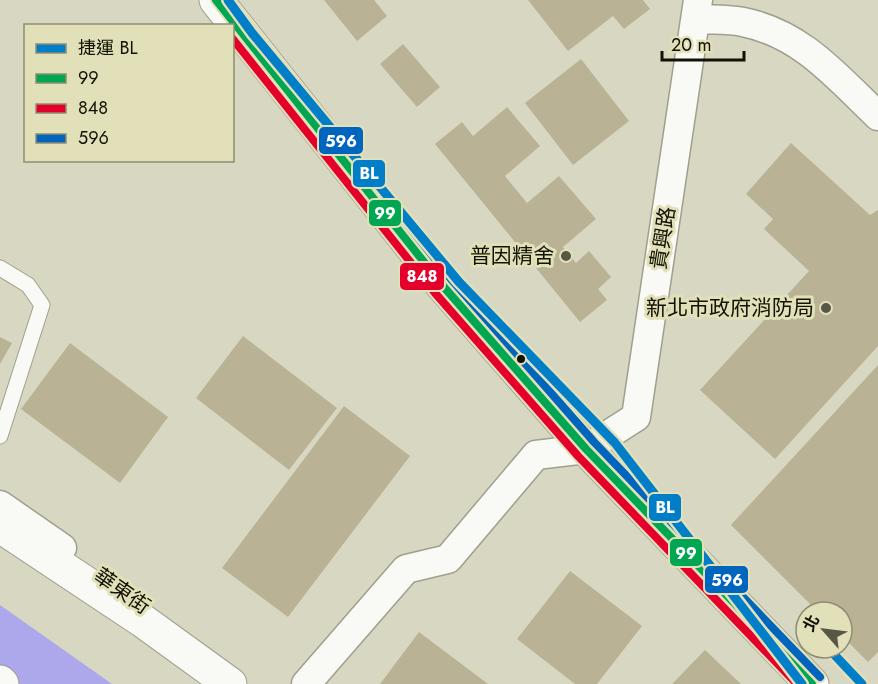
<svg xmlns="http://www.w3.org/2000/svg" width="878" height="684" font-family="Jost,'Noto Sans TC',sans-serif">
<rect width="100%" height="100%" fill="#d8d8c2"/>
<polygon fill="#ada7ec" points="0,605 112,684 0,684"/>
<g fill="#bab295">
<polygon points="324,0 374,0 387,16 357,41"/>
<polygon points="528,0 643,0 650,9 624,29 613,16 568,51"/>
<polygon points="403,44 440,87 417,107 380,64"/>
<polygon points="581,59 629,121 573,165 525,103"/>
<polygon points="507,107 540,146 505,176 527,203 559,176 596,219 563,247 576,263 589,251 611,277 598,289 607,300 580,322 435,144 462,122 473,136"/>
<polygon points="791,143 870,215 878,210 878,346 775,459 700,390 809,271 764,229 773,219 746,194"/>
<polygon points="243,336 337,408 289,470 196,398"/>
<polygon points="0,337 12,343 0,364"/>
<polygon points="70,343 168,417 120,483 21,409"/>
<polygon points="878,365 878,652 868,662 842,636 842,612 818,612 731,525"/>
<polygon points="344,406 410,456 288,617 222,568"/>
<polygon points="570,571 642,626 597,684 575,684 517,639"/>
<polygon points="419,632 488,684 380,684"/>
<polygon points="705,650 741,684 672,684"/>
</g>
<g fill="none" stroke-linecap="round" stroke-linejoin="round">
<g stroke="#9f9f8e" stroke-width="17">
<polyline id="service" points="0,268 28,285 42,305 0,436"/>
</g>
<g stroke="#9f9f8e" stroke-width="31">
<g id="minor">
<path d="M 697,19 C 712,20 729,19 743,22 C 802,34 836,76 878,116"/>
<polyline points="0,505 62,548"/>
<polyline points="306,684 406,569 448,559 536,455 586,449 636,417 698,0"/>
</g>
</g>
<g stroke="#9f9f8e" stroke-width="35">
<g id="tertiary">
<polyline points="216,0 443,286 586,449 812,684"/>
<polyline points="0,526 143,621 230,684"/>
</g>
</g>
<g stroke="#9f9f8e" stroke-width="35">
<polyline id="trunk" points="0,682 2,684"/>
</g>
<use href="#service" stroke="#f9f9f6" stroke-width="15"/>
<use href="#minor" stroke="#f9f9f6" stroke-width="28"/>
<use href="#tertiary" stroke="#f9f9f6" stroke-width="33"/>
<use href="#trunk" stroke="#f9f9f6" stroke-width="33"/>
<g stroke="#e1e0b9" stroke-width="12">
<polyline id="bus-1" points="216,0 443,286 586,449 812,684"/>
</g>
<g stroke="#e1e0b9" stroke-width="12">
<polyline id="bus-2" points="232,38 435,293 578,456 797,684"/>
</g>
<g stroke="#e1e0b9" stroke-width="12">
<polyline id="bus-3" points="229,0 451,279 594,442 820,677"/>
</g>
<use href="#bus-1" stroke="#00a651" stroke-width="8"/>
<use href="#bus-2" stroke="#e4002b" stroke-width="8"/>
<use href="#bus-3" stroke="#0065bd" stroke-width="8"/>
<g stroke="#e1e0b9" stroke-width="14">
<g id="metro-1">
<polyline points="228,0 252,33 459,282 615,443 802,684"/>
<polyline points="828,648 862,684"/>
</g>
</g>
<use href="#metro-1" stroke="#007ec7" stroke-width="9"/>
</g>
<g fill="#575746" stroke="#e1e0b9" stroke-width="2">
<circle cx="566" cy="256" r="6"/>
<circle cx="826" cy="308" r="6"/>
</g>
<circle fill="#121104" stroke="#e1e0b9" stroke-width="2" cx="521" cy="359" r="5"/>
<g text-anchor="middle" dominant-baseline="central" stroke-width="6" stroke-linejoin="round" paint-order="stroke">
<g font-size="21" fill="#121104" stroke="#e1e0b9">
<text transform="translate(663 238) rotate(-81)">貴興路</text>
<text transform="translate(122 591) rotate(35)">華東街</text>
</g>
<g font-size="21" fill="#121104" stroke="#e1e0b9" text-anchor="end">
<text x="554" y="256">普因精舍</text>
<text x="814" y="308">新北市政府消防局</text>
</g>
</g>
<g stroke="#e1e0b9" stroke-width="2">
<rect x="318" y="126" width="46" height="29" rx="6" fill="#0065bd"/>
<rect x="352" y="159" width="34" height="29" rx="6" fill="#007ec7"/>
<rect x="368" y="199" width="34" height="28" rx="6" fill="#00a651"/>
<rect x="399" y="262" width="46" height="29" rx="6" fill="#e4002b"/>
<rect x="648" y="493" width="34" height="29" rx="6" fill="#007ec7"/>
<rect x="669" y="538" width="34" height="29" rx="6" fill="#00a651"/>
<rect x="704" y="565" width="45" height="29" rx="6" fill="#0065bd"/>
</g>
<g font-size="16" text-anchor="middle" font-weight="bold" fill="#fff">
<text x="341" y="147">596</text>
<text x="369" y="179">BL</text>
<text x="385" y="219">99</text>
<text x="422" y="282">848</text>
<text x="665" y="513">BL</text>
<text x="686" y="559">99</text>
<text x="727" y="586">596</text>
</g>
<rect x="24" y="24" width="210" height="138" fill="#e1e0b9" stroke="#8e8d71" stroke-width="1.5"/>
<rect x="36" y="44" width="30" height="9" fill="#007ec7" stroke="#8e8d71" stroke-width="1.5"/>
<text x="78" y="54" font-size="18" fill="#121104">捷運 BL</text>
<rect x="36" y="74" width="30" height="9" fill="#00a651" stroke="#8e8d71" stroke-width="1.5"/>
<text x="78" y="84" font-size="18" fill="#121104">99</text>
<rect x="36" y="104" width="30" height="9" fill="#e4002b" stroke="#8e8d71" stroke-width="1.5"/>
<text x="78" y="114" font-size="18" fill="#121104">848</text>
<rect x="36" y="134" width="30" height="9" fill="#0065bd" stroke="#8e8d71" stroke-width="1.5"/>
<text x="78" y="144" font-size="18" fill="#121104">596</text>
<g transform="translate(824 630) rotate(298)"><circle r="28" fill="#e1e0b9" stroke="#8e8d71" stroke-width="1.5"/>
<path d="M0-4.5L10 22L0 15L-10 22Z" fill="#575746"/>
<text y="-9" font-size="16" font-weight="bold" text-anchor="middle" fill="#121104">北</text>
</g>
<path d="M662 51v9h82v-9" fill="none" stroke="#121104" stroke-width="3"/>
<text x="671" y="51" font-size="18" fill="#121104" stroke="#e1e0b9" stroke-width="4.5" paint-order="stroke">20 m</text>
</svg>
